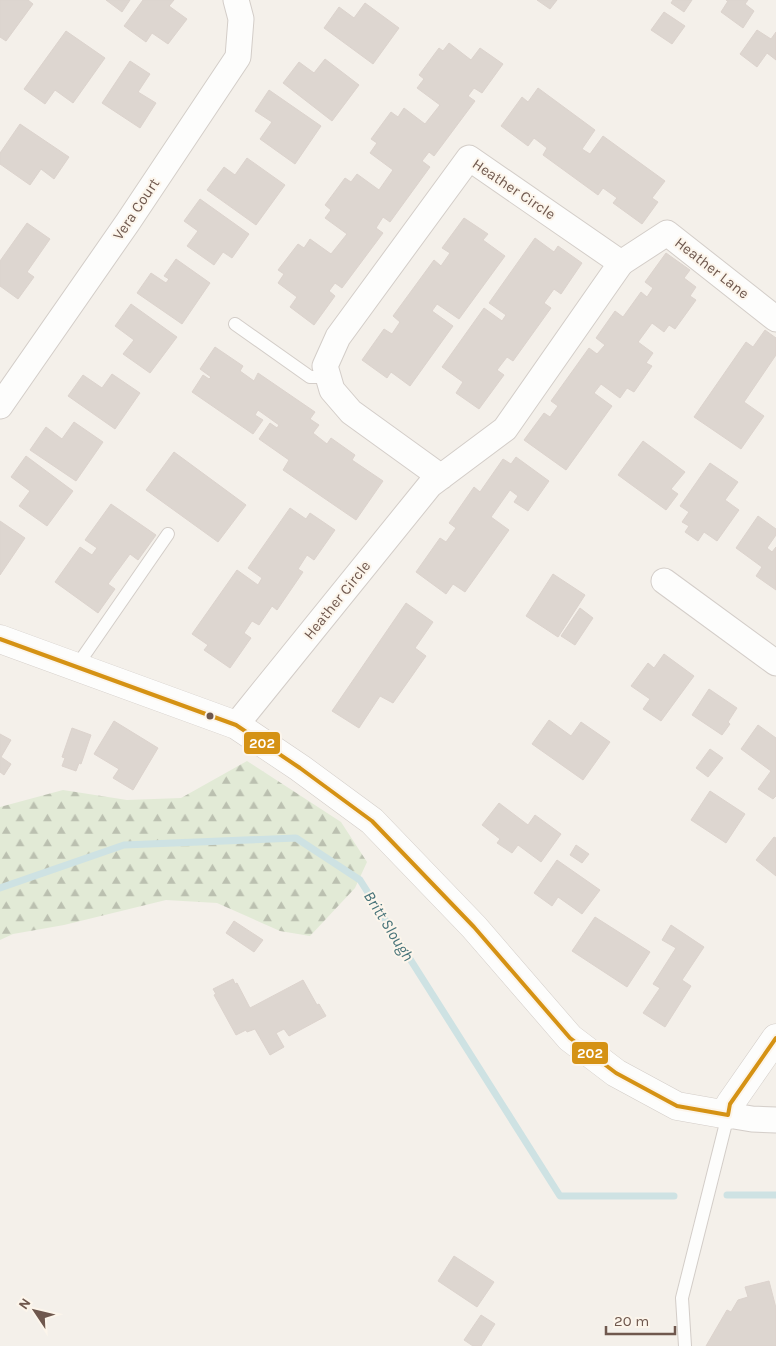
<svg xmlns="http://www.w3.org/2000/svg" width="776" height="1346" font-family="Karla,sans-serif">
<defs>
<pattern id="forest-firs" width="22" height="20" patternUnits="userSpaceOnUse" patternTransform="scale(1.25)"><rect width="22" height="20" fill="#e2ead6"/><path d="M5 1l3.5 6h-7zM16 11l3.5 6h-7z" fill="#bbc0b0"/></pattern>
</defs>
<rect width="100%" height="100%" fill="#f4f0ea"/>
<polygon fill="url(#forest-firs)" points="247,761 341,822 367,862 355,888 310,936 280,931 217,903 166,900 64,925 13,934 0,940 0,807 63,790 127,800 181,798"/>
<g fill="none" stroke-linecap="round" stroke-linejoin="round">
<g stroke="#cee2e3" stroke-width="7">
<polyline points="0,888 124,845 296,838 360,880 560,1196 674,1196"/>
<polyline points="727,1195 776,1195"/>
</g>
</g>
<g fill="#ddd6d0" stroke="#dcd3cd">
<polygon points="0,0 28,0 33,4 6,41 0,37"/>
<polygon points="106,0 130,0 122,12"/>
<polygon points="143,0 174,0 169,6 187,19 168,44 152,33 146,42 124,26"/>
<polygon points="537,0 557,0 550,9"/>
<polygon points="673,0 692,0 684,12 671,3"/>
<polygon points="726,0 748,0 745,4 754,11 743,28 721,12 728,1"/>
<polygon points="365,3 399,28 373,64 324,28 339,7 354,18"/>
<polygon points="664,12 685,26 672,44 651,30"/>
<polygon points="757,30 771,39 776,32 776,60 767,53 757,67 740,54"/>
<polygon points="66,31 105,58 73,103 55,90 45,104 24,89"/>
<polygon points="449,43 471,60 480,48 503,64 482,93 474,88 468,96 475,101 434,156 429,152 422,161 430,167 390,222 383,217 376,228 383,233 342,288 335,283 329,291 335,296 314,325 290,307 297,297 278,283 284,274 278,270 298,244 304,248 310,239 331,254 347,234 325,218 331,210 325,205 345,178 351,182 357,174 379,190 393,170 370,153 377,143 371,139 391,112 398,117 404,108 425,124 440,105 417,88 424,79 419,75 439,48 443,51"/>
<polygon points="325,59 359,85 332,121 283,83 299,62 314,73"/>
<polygon points="130,61 150,74 138,92 156,103 140,128 102,103"/>
<polygon points="538,88 595,130 582,149 590,154 603,136 665,181 652,198 658,202 642,224 613,203 617,198 603,188 598,195 543,155 547,148 534,138 528,146 501,126 522,97 528,102"/>
<polygon points="269,90 321,126 295,164 260,139 272,122 255,111"/>
<polygon points="20,124 69,157 54,179 41,169 30,185 0,164 0,153"/>
<polygon points="247,158 285,185 256,225 207,190 224,167 235,175"/>
<polygon points="200,199 249,234 232,258 223,252 214,265 187,246 198,231 184,221"/>
<polygon points="464,218 488,234 483,240 505,256 459,319 437,304 432,311 453,326 410,386 391,372 387,378 362,360 384,329 392,334 400,322 393,316 434,260 441,266 450,253 442,248"/>
<polygon points="27,223 50,239 27,272 34,277 18,299 0,286 0,261"/>
<polygon points="535,238 554,252 558,246 582,263 561,294 554,289 544,303 551,308 513,361 507,357 497,370 504,375 479,409 456,393 463,382 442,367 484,308 502,321 506,315 489,303"/>
<polygon points="666,253 690,270 684,278 696,287 690,296 696,300 675,329 669,325 664,332 652,323 638,342 653,353 646,363 652,366 634,392 627,388 620,398 601,384 594,393 612,406 566,470 524,440 544,413 550,417 558,406 551,401 589,348 597,354 605,345 596,338 615,311 623,317 641,292 647,297 653,288 645,282"/>
<polygon points="176,259 210,283 182,324 137,293 151,273 166,283 169,279 164,276"/>
<polygon points="131,304 177,337 150,373 123,354 134,340 115,326"/>
<polygon points="765,330 776,338 776,355 744,402 764,416 741,449 694,417 746,342 753,347"/>
<polygon points="215,347 243,366 240,371 254,381 258,373 315,412 310,419 319,425 313,433 327,444 331,438 355,455 352,460 383,481 356,520 283,470 289,460 259,439 270,423 277,428 279,425 258,410 255,415 263,420 253,434 192,392 203,375 209,379 211,377 200,369"/>
<polygon points="112,374 140,393 115,429 68,396 83,375 102,388"/>
<polygon points="74,422 103,442 76,481 30,450 46,427 62,439"/>
<polygon points="643,441 685,472 671,489 678,494 666,510 618,475"/>
<polygon points="174,452 246,505 218,542 146,490"/>
<polygon points="26,456 73,491 47,526 19,506 30,491 11,477"/>
<polygon points="516,457 549,481 528,511 514,502 518,496 510,490 491,517 509,530 465,592 453,584 446,594 416,572 440,538 446,542 456,528 449,523 474,487 480,492 503,459 511,464"/>
<polygon points="710,463 738,482 725,500 739,510 717,541 704,532 698,541 685,532 689,526 682,522 689,512 680,506"/>
<polygon points="111,504 156,535 138,560 130,554 108,584 115,589 98,613 55,582 80,547 92,555 97,548 85,540"/>
<polygon points="290,508 306,519 310,513 335,530 314,560 307,555 298,569 303,572 277,610 272,606 259,625 252,621 244,633 251,638 230,668 204,650 208,645 192,634 237,570 258,585 262,578 248,568"/>
<polygon points="758,516 776,529 776,535 767,548 772,552 776,547 776,590 756,576 762,567 736,548"/>
<polygon points="0,521 25,538 0,575"/>
<polygon points="553,574 585,595 558,637 526,616"/>
<polygon points="406,603 433,622 415,648 426,656 393,703 380,696 359,728 332,711"/>
<polygon points="580,608 593,618 575,645 561,636"/>
<polygon points="664,654 694,676 661,721 643,709 650,699 631,686 648,663 654,668"/>
<polygon points="709,689 737,708 728,722 730,724 722,735 692,715"/>
<polygon points="549,720 571,736 581,722 610,742 583,780 532,744"/>
<polygon points="114,721 158,748 133,790 113,778 119,769 94,754"/>
<polygon points="758,725 776,738 776,796 773,799 758,789 771,771 741,749"/>
<polygon points="72,728 91,735 81,764 79,763 76,771 62,766 65,758 62,757"/>
<polygon points="0,734 11,740 1,757 11,764 4,775 0,772"/>
<polygon points="710,749 723,758 708,777 696,768"/>
<polygon points="710,791 745,814 726,843 691,820"/>
<polygon points="499,803 528,825 535,815 561,834 541,862 518,845 512,853 497,843 500,839 482,825"/>
<polygon points="774,837 776,838 776,876 756,860"/>
<polygon points="576,845 589,854 582,863 570,855"/>
<polygon points="557,860 600,890 582,914 558,897 552,906 534,893"/>
<polygon points="595,917 650,952 627,987 572,951"/>
<polygon points="234,921 263,940 254,952 226,933"/>
<polygon points="671,925 704,947 682,980 691,986 665,1027 643,1013 660,988 653,984 676,948 662,940"/>
<polygon points="233,979 235,984 237,983 250,1008 303,980 317,1005 319,1004 326,1016 289,1036 284,1029 276,1033 284,1047 270,1055 255,1029 247,1032 246,1030 236,1035 214,995 216,994 213,989"/>
<polygon points="454,1256 494,1282 477,1307 438,1281"/>
<polygon points="769,1281 776,1308 776,1346 706,1346 727,1310 731,1312 738,1300 748,1297 745,1287"/>
<polygon points="481,1315 495,1324 481,1346 473,1346 464,1340"/>
</g>
<g fill="none" stroke-linecap="round" stroke-linejoin="round">
<g stroke="#d3cdc8" stroke-width="14">
<g id="service">
<polyline points="235,324 310,377 328,377"/>
<polyline points="76,667 168,534"/>
<polyline points="685,1346 682,1298 728,1115"/>
</g>
</g>
<g stroke="#d3cdc8" stroke-width="27">
<g id="minor">
<polyline points="621,263 667,233 776,319"/>
<polyline points="0,406 128,222 238,57 241,19 236,0"/>
<polyline points="664,581 776,663"/>
<polyline points="236,725 430,485 505,429 621,263 469,158 338,337 325,366 332,390 351,412 441,477"/>
<polyline points="728,1115 752,1119 776,1120"/>
</g>
</g>
<g stroke="#d3cdc8" stroke-width="29">
<polyline id="tertiary" points="0,639 236,725 300,768 372,821 474,927 570,1038 616,1073 677,1106 728,1115 730,1104 776,1038"/>
</g>
<use href="#service" stroke="#fdfdfc" stroke-width="12"/>
<use href="#minor" stroke="#fdfdfc" stroke-width="25"/>
<use href="#tertiary" stroke="#fdfdfc" stroke-width="28"/>
<g stroke="#fcf5eb" stroke-width="8">
<polyline id="bus-1" points="0,639 236,725 300,768 372,821 474,927 570,1038 616,1073 677,1106 728,1115 730,1104 776,1038"/>
</g>
<use href="#bus-1" stroke="#d59214" stroke-width="4"/>
</g>
<circle fill="#6f584e" stroke="#fcf5eb" stroke-width="2" cx="210" cy="716" r="4.5"/>
<g text-anchor="middle" dominant-baseline="central" stroke-width="4" stroke-linejoin="round" paint-order="stroke">
<g font-size="15" fill="#6f584e" stroke="#fcf5eb">
<text transform="translate(514 189) rotate(34)">Heather Circle</text>
<text transform="translate(136 209) rotate(-56)">Vera Court</text>
<text transform="translate(712 268) rotate(38)">Heather Lane</text>
<text transform="translate(337 600) rotate(-51)">Heather Circle</text>
</g>
<g font-size="16" font-style="italic" fill="#477379" stroke="#fcf5eb">
<text transform="translate(389 926) rotate(58)">Britt Slough</text>
</g>
</g>
<g stroke="#fcf5eb" stroke-width="2">
<rect x="243" y="731" width="38" height="24" rx="5" fill="#d59214"/>
<rect x="571" y="1041" width="38" height="24" rx="5" fill="#d59214"/>
</g>
<g font-size="14" text-anchor="middle" font-weight="bold" fill="#fff">
<text x="262" y="748">202</text>
<text x="590" y="1058">202</text>
</g>
<g transform="translate(35 1311) rotate(305)" stroke="#fcf5eb" stroke-width="4" paint-order="stroke">
<path d="M0-4L9 19L0 12L-9 19Z" fill="#6f584e"/>
<text y="-8" font-size="14" font-weight="bold" text-anchor="middle" fill="#6f584e">N</text>
</g>
<path d="M606 1326v8h69v-8" fill="none" stroke="#6f584e" stroke-width="2.5"/>
<text x="614" y="1326" font-size="15" fill="#6f584e" stroke="#fcf5eb" stroke-width="4" paint-order="stroke">20 m</text>
</svg>
